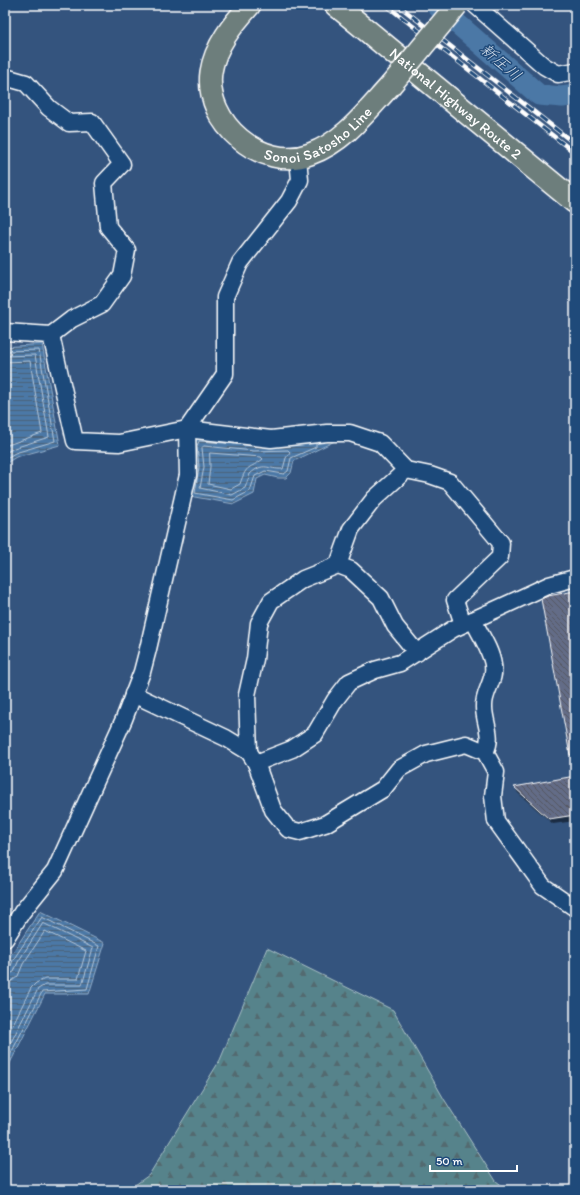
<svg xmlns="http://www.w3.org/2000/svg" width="580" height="1195" font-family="Itim,'Klee One',sans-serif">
<defs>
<pattern id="forest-firs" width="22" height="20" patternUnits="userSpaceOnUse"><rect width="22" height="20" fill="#56838b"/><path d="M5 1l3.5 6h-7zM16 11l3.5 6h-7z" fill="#526a6f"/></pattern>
<pattern id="water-rules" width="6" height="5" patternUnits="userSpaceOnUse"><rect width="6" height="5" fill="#4b78a6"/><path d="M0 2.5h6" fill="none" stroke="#4c6279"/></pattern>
<pattern id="building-back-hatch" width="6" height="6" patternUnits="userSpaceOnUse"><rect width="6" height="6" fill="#646c87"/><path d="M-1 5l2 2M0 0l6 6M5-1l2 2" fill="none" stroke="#545761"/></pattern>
</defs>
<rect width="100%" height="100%" fill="#34547e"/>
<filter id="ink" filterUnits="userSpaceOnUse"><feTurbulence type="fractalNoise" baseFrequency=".025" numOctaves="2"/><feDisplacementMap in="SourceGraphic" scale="8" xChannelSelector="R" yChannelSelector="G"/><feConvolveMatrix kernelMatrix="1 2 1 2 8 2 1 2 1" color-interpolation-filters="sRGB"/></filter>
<g filter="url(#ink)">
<polygon fill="url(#forest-firs)" stroke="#aac1c5" points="267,948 393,1010 444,1099 496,1181 508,1190 128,1190 149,1175 220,1060"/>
<g fill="url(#water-rules)" stroke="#93aeca">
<polygon points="42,344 60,445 16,457 5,464 5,347"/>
<polygon points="197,436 327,437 335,441 294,461 291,473 286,478 278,478 265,475 257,479 254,494 234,504 189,496 193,445"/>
<polygon points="40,911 105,943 89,994 45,994 6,1071 5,973 9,958"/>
</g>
<g fill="#0007">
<polygon points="575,592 575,775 542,600"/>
<polygon points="575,777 575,821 553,824 518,793 515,788"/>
</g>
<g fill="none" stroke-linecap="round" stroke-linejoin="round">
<g stroke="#b7c9db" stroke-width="1">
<polyline points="5,351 39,350 55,441 15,453 5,459"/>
<polyline points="5,356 35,355 49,437 14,448 5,453"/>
<polyline points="5,362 30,361 42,433 5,446"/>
<polyline points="237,444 199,441 197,446 199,467 195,493 233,500 250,491 255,476 265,471 284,474 288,471 291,458 316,447 316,443"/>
<path d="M 204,446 L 254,451 L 288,450 L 290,452 L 286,458 L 283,469 C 268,470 264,461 250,474 L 245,488 L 232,495 L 200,488 L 204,467 L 202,448 Z"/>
<path d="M 210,453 L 261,457 L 263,459 C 249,470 247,463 240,484 L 231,489 L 208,484 L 210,467 Z"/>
<polyline points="5,971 10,969 13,960 42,917 99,946 87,989 42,992 5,1065"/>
<polyline points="5,976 14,972 18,962 43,923 93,948 82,985 45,985 38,989 5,1054"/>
<polyline points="5,982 12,981 18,976 23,964 45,931 86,951 78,979 45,979 36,983 31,988 5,1040"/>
</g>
<polyline stroke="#4b78a6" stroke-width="21" points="436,5 539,95 562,97 575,95"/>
</g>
<g fill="url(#building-back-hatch)" stroke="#fff">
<polygon points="575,591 575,755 570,755 541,599 548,596"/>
<polygon points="575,776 575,815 549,819 514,787"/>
</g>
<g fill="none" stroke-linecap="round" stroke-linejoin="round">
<g stroke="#fff" stroke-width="19">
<g id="minor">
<polyline points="475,5 544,66 558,74 575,71"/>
<polyline points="5,77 26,83 49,108 69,123 92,122 122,164 104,183 108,227 127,250 122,276 102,304 72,319 51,335"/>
<polyline points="5,332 51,335 75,441 119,443 187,429 271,439 327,433 350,433 380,443 406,470 430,475 450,482 501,543 500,557 455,600 463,624"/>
<polyline points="338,565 351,529 374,499 406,470"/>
<path d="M 473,620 C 480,634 491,650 493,665 C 496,680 483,692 484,707 C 484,723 494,737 485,752"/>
<polyline points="133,694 226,738 249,752 256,763 273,810 288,829 300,832 325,824 383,789 399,769 426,754 466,744 485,752 496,772 493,796 496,821 543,886 575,908"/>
<polyline points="249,752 247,695 255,659 259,623 271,601 303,579 338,565 351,570 381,598 395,626 417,653"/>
<polyline points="256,763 292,749 315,734 335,700 349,682 375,670 400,663 453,629 497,609 549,585 575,578"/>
<polyline points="5,939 22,912 55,871 124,719 142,672 148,649 188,475 187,429 225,374 225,297 240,263 289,201 300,180 298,158"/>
</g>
</g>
<g stroke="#fff" stroke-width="24">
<g id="major">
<path id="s1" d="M 250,5 C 233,24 215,46 211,72 C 204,123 262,172 310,154 C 344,142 366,112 390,86"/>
</g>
</g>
<g stroke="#fff" stroke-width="25">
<g id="highway">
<path id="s2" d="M 336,5 L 575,202"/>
</g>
</g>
<use href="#minor" stroke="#1f4a7a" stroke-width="16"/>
<use href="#major" stroke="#6d7e7c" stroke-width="21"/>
<use href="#highway" stroke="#6d7e7c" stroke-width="22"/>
<g stroke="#fff" stroke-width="4.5">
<g id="rail">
<polyline points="386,5 575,153"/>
<polyline points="398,5 575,144"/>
</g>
</g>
<use href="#rail" stroke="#1f4a7a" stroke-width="3" stroke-dasharray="9" stroke-linecap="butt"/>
<g stroke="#fff" stroke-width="24" stroke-linecap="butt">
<polyline id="major-bridge" points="390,86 457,5"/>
</g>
<use href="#major-bridge" stroke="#6d7e7c" stroke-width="21"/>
</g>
</g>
<g text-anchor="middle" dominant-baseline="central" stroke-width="3" stroke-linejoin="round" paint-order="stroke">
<g font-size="15" fill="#fff" stroke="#1f4a7a">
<text stroke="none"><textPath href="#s2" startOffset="155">National Highway Route 2</textPath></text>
<text stroke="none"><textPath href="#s1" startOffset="244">Sonoi Satosho Line</textPath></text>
</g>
<g font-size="16" font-style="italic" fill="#d2dde9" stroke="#1f4a7a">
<text transform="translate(501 62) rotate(41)">新圧川</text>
</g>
</g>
<rect width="580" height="1195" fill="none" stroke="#1f4a7a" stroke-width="20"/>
<rect x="10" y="10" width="560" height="1175" fill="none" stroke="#fff" stroke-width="1.5" filter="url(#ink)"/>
<path d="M430 1165v6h87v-6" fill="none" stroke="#ffffff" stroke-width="2"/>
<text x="436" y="1165" font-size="12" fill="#ffffff" stroke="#1f4a7a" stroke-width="3" paint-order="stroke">50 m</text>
</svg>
